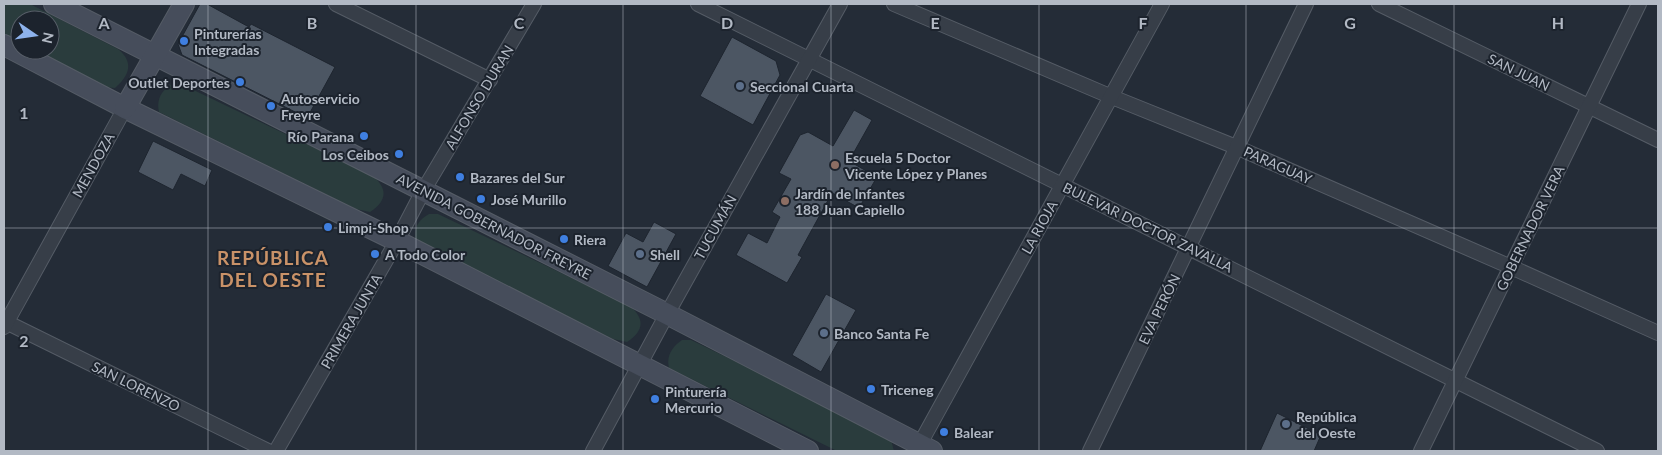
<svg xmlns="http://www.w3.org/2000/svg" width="1662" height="455" font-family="Lato,sans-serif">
<rect width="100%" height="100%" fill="#242c37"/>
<g fill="#2a3c3d">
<path d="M 4,4 L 30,4 L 118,49 C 134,62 130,75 115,88 L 103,87 L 33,50 L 50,50 L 50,20 L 20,20 L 20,43 L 4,35 Z"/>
<path d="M 172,84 L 181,84 L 373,176 C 388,189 387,201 370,212 L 356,209 L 159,112 C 156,99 162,90 172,84 Z"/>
<path d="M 429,214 L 438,214 L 630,306 C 645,319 644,331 627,342 L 613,339 L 416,242 C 413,229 418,220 429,214 Z"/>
<path d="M 682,340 L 691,340 L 883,433 L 891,440 L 894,451 L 837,451 L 669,368 C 666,356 672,347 682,340 Z"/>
</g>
<g fill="#4c5663" stroke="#1e252f">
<polygon points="200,4 207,4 249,27 251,24 335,67 307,118 182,55 178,44"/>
<polygon points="732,37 776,61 780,75 753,125 700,96"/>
<polygon points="854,110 872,120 849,161 877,177 859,208 832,193 798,255 802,257 787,283 736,255 748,233 767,243 780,217 772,212 791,179 779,173 800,135 808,132 833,146"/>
<polygon points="153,141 212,170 205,186 181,174 173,190 138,172"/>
<polygon points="654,222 676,234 647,287 608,266 626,233 643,242"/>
<polygon points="826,294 856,310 821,372 792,355"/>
<polygon points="1277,413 1321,435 1314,451 1260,451"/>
</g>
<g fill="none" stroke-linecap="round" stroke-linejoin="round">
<g stroke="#555c66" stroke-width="16">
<g id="street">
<polyline points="336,4 490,80"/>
<polyline points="698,4 1597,451"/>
<polyline points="894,4 1112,97 1236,147 1511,267 1658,333"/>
<polyline points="1379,4 1658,140"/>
<polyline points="4,321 268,451"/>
<polyline points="4,327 125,108"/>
<polyline points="276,451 397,241 423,191 534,4"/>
<polyline points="593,451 667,314 840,4"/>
<polyline points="916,451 1162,4"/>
<polyline points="1090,451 1306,4"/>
<polyline points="1421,451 1639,4"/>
</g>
</g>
<g stroke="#555c66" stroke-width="22">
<g id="secondary">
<polyline points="54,4 667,314 932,451"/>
<polyline points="4,45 125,108 397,241 808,451"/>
<polyline points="125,108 184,4"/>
</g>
</g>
<use href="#street" stroke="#373e48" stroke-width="14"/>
<use href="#secondary" stroke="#464d5b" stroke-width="20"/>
</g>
<path fill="none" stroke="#b2b9c4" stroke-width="1" stroke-opacity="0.55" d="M 208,4 L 208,451M 416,4 L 416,451M 623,4 L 623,451M 831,4 L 831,451M 1039,4 L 1039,451M 1246,4 L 1246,451M 1454,4 L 1454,451M 4,228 L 1658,228"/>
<g fill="#3f7fe0" stroke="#1c232d" stroke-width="2">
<circle cx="184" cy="41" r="5"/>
<circle cx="240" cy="82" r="5"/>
<circle cx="271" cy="106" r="5"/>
<circle cx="364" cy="136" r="5"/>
<circle cx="399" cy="154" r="5"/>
<circle cx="460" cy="177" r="5"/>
<circle cx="481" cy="199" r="5"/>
<circle cx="328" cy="227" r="5"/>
<circle cx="564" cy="239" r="5"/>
<circle cx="375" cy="254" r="5"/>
<circle cx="871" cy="389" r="5"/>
<circle cx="655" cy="399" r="5"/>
<circle cx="944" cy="432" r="5"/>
</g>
<g fill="#5c6f8a" stroke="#1c232d" stroke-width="2">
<circle cx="740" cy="86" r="5"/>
<circle cx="640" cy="254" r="5"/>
<circle cx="824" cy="333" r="5"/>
<circle cx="1286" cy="424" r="5"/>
</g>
<g fill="#8d6e63" stroke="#1c232d" stroke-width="2">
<circle cx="835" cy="165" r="5"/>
<circle cx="785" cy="201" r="5"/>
</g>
<g text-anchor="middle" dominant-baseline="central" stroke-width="4" stroke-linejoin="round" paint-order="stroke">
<g font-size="14" font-weight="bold" fill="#b2b9c4" stroke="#1c232d" text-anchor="start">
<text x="194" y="33">Pinturerías<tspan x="194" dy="16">Integradas</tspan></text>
<text x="230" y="82" text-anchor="end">Outlet Deportes</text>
<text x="750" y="86">Seccional Cuarta</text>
<text x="281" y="98">Autoservicio<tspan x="281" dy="16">Freyre</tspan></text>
<text x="354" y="136" text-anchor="end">Río Parana</text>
<text x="389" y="154" text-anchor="end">Los Ceibos</text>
<text x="845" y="157">Escuela 5 Doctor<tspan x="845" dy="16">Vicente López y Planes</tspan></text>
<text x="470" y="177">Bazares del Sur</text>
<text x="795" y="193">Jardín de Infantes<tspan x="795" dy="16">188 Juan Capiello</tspan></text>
<text x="491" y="199">José Murillo</text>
<text x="338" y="227">Limpi-Shop</text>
<text x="574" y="239">Riera</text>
<text x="385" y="254">A Todo Color</text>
<text x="650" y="254">Shell</text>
<text x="834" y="333">Banco Santa Fe</text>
<text x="881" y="389">Triceneg</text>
<text x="665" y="391">Pinturería<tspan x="665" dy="16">Mercurio</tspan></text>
<text x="1296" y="416">República<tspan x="1296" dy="16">del Oeste</tspan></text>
<text x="954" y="432">Balear</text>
</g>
<g font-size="14" fill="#b2b9c4" stroke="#1c232d">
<text transform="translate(1519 72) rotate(26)">SAN JUAN</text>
<text transform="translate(479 97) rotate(-59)">ALFONSO DURAN</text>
<text transform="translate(93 165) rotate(-61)">MENDOZA</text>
<text transform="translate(1278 165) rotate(24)">PARAGUAY</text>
<text transform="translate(494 226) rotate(27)">AVENIDA GOBERNADOR FREYRE</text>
<text transform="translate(715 227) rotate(-61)">TUCUMÁN</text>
<text transform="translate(1039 227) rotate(-61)">LA RIOJA</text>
<text transform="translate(1148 227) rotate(26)">BULEVAR DOCTOR ZAVALLA</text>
<text transform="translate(1530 228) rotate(-64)">GOBERNADOR VERA</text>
<text transform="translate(1159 309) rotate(-64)">EVA PERÓN</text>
<text transform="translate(351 321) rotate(-60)">PRIMERA JUNTA</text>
<text transform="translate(136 386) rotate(26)">SAN LORENZO</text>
</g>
<g font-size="19" font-weight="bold" letter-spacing="1" fill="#c99268" stroke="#1c232d">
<text x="273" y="257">REPÚBLICA<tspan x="273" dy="22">DEL OESTE</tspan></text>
</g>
</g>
<g font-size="16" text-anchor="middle" font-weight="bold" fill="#b2b9c4" stroke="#1c232d" stroke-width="4" stroke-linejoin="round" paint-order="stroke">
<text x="104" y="29">A</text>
<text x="312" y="29">B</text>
<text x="519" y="29">C</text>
<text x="727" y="29">D</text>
<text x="935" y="29">E</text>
<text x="1143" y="29">F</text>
<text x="1350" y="29">G</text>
<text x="1558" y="29">H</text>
<text x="24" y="119">1</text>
<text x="24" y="347">2</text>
</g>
<rect width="1662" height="455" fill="none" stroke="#b2b9c4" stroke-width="10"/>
<g transform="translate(35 35) rotate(103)"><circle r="24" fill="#1c232d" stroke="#585f69"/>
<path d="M0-4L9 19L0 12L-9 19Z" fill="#8eb3ed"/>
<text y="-8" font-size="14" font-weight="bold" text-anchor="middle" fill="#b2b9c4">N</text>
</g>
</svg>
